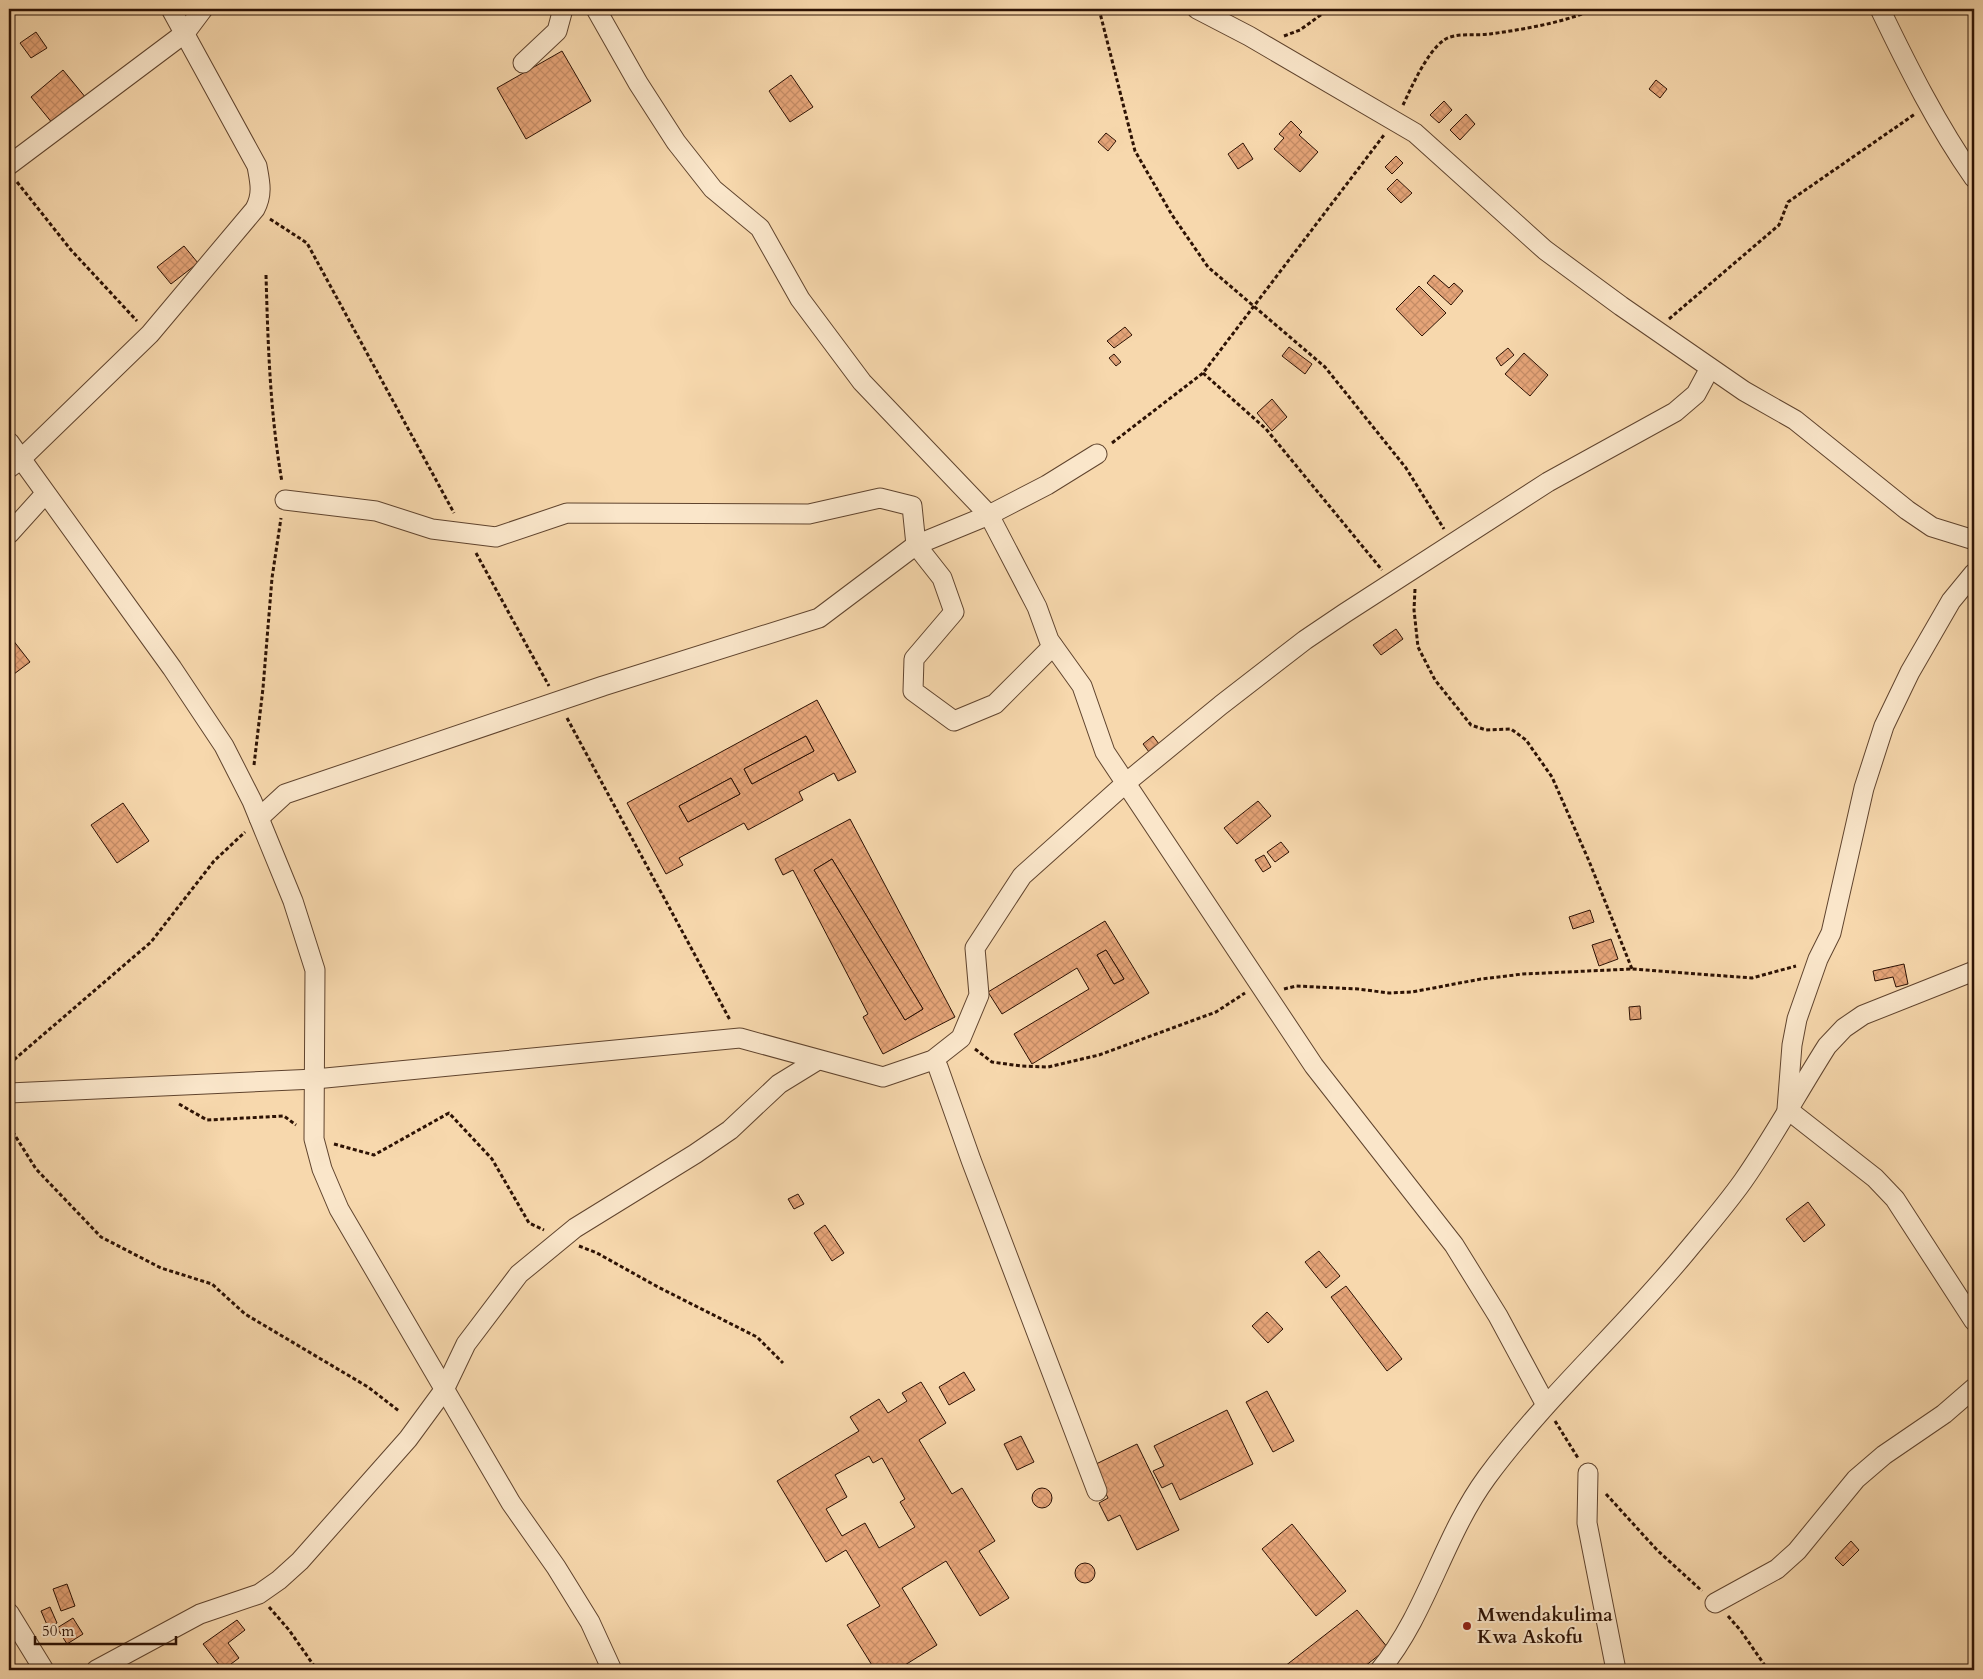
<svg xmlns="http://www.w3.org/2000/svg" width="1983" height="1679" font-family="Cardo,serif">
<defs>
<pattern id="building-cross-hatch" width="8" height="8" patternUnits="userSpaceOnUse" patternTransform="scale(1.25)"><rect width="8" height="8" fill="#e5a478"/><path d="M0 0l8 8M0 8l8-8" fill="none" stroke="#c58c66"/></pattern>
</defs>
<rect width="100%" height="100%" fill="#f7d8ad"/>
<filter id="stains"><feTurbulence type="fractalNoise" baseFrequency=".004" numOctaves="4"/><feColorMatrix values="0 0 0 0 .2 0 0 0 0 .09 0 0 0 0 .02 0 0 0 .5 -.17"/></filter>
<radialGradient id="worn" r=".72"><stop offset=".6" stop-color="#630" stop-opacity="0"/><stop offset="1" stop-color="#630" stop-opacity=".3"/></radialGradient>
<g fill="url(#building-cross-hatch)" stroke="#2d1204" fill-rule="evenodd">
<polygon points="36,32 47,48 31,58 20,43"/>
<polygon points="562,51 591,101 526,139 497,88"/>
<polygon points="63,70 86,98 53,124 31,97"/>
<polygon points="791,75 813,107 790,122 769,91"/>
<polygon points="1656,80 1667,89 1660,98 1649,89"/>
<polygon points="1444,101 1452,110 1439,123 1430,115"/>
<polygon points="1466,114 1475,124 1460,140 1450,130"/>
<polygon points="1291,121 1302,132 1299,135 1318,152 1300,172 1274,149 1284,138 1279,134"/>
<polygon points="1106,133 1116,141 1108,151 1098,142"/>
<polygon points="1243,143 1253,159 1238,169 1228,154"/>
<polygon points="1396,156 1403,163 1392,174 1385,167"/>
<polygon points="1397,179 1412,193 1401,203 1387,189"/>
<polygon points="184,246 198,263 171,284 157,267"/>
<polygon points="1434,275 1449,288 1454,283 1463,291 1451,305 1427,283"/>
<polygon points="1419,286 1446,313 1422,336 1396,309"/>
<polygon points="1125,327 1132,335 1114,348 1107,341"/>
<polygon points="1289,347 1312,364 1305,374 1282,356"/>
<polygon points="1508,348 1514,355 1501,366 1496,358"/>
<polygon points="1524,353 1548,375 1530,396 1505,374"/>
<polygon points="1114,354 1121,362 1116,366 1109,358"/>
<polygon points="1272,399 1287,417 1272,431 1257,413"/>
<polygon points="1396,629 1403,639 1381,655 1373,645"/>
<polygon points="9,635 30,662 14,674 9,667"/>
<path d="M 817,700 L 856,772 L 838,781 L 834,773 L 799,792 L 803,800 L 748,830 L 744,823 L 679,858 L 683,865 L 666,874 L 627,803 ZM 806,736 L 814,751 L 752,784 L 744,769 ZM 731,778 L 740,794 L 688,822 L 679,806 Z"/>
<polygon points="806,736 814,751 752,784 744,769"/>
<polygon points="1153,736 1159,744 1149,752 1143,744"/>
<polygon points="731,778 740,794 688,822 679,806"/>
<polygon points="1258,801 1271,816 1237,844 1224,828"/>
<polygon points="123,803 149,841 117,863 91,825"/>
<path d="M 850,819 L 955,1017 L 883,1054 L 863,1017 L 868,1014 L 793,870 L 783,875 L 775,859 ZM 832,859 L 923,1009 L 905,1020 L 814,870 Z"/>
<polygon points="1281,842 1289,852 1275,862 1267,852"/>
<polygon points="1264,855 1271,867 1263,872 1255,860"/>
<polygon points="832,859 923,1009 905,1020 814,870"/>
<polygon points="1590,910 1594,922 1573,929 1569,917"/>
<path d="M 1105,921 L 1149,993 L 1032,1064 L 1014,1034 L 1089,989 L 1077,968 L 1002,1014 L 988,992 ZM 1106,950 L 1124,979 L 1114,984 L 1097,955 Z"/>
<polygon points="1611,939 1618,959 1599,966 1592,945"/>
<polygon points="1106,950 1124,979 1114,984 1097,955"/>
<polygon points="1904,964 1908,984 1896,987 1893,977 1875,981 1873,971"/>
<polygon points="1640,1006 1641,1019 1630,1020 1629,1007"/>
<polygon points="798,1194 804,1204 794,1209 788,1199"/>
<polygon points="1808,1202 1825,1225 1804,1242 1786,1219"/>
<polygon points="825,1225 844,1253 832,1261 814,1233"/>
<polygon points="1319,1251 1340,1276 1326,1288 1305,1262"/>
<polygon points="1346,1286 1402,1359 1387,1371 1331,1297"/>
<polygon points="1267,1312 1283,1329 1268,1343 1252,1326"/>
<polygon points="964,1372 975,1390 949,1405 939,1387"/>
<path d="M 921,1382 L 946,1423 L 919,1440 L 952,1494 L 962,1488 L 995,1541 L 979,1551 L 1009,1598 L 980,1616 L 946,1561 L 902,1588 L 937,1645 L 897,1670 L 875,1670 L 847,1625 L 880,1606 L 846,1550 L 826,1562 L 777,1481 L 859,1431 L 850,1417 L 879,1399 L 888,1413 L 907,1401 L 902,1393 ZM 869,1456 L 873,1463 L 882,1458 L 905,1499 L 900,1502 L 915,1527 L 879,1548 L 865,1523 L 842,1536 L 826,1509 L 847,1497 L 835,1475 Z"/>
<polygon points="1267,1391 1294,1441 1273,1452 1246,1402"/>
<polygon points="1227,1410 1253,1464 1180,1500 1172,1483 1162,1488 1153,1471 1164,1466 1154,1446"/>
<polygon points="1021,1436 1034,1462 1017,1470 1004,1444"/>
<polygon points="1137,1444 1179,1530 1137,1550 1120,1515 1108,1521 1099,1503 1108,1498 1092,1466"/>
<circle cx="1042" cy="1498" r="10"/>
<polygon points="1292,1524 1346,1591 1316,1616 1262,1549"/>
<polygon points="1851,1541 1859,1550 1843,1566 1835,1558"/>
<circle cx="1085" cy="1573" r="10"/>
<polygon points="67,1584 75,1606 61,1611 53,1589"/>
<polygon points="50,1607 57,1623 48,1627 41,1611"/>
<polygon points="1357,1610 1388,1648 1360,1670 1280,1670"/>
<polygon points="73,1618 83,1634 67,1644 57,1628"/>
<polygon points="237,1620 245,1630 228,1643 239,1658 223,1670 203,1644"/>
</g>
<g fill="none" stroke-linecap="round" stroke-linejoin="round">
<g stroke="#60442e" stroke-width="21">
<g id="street">
<polyline points="596,9 638,83 676,142 713,189 760,228 800,299 862,382 989,515 1037,607 1049,640 1082,686 1105,752 1314,1066 1454,1245 1498,1316 1546,1405"/>
<polyline points="1197,9 1249,36 1415,133 1545,250 1621,306 1744,391 1795,420 1907,510 1932,527 1974,540"/>
<path d="M 1880,9 C 1908,67 1937,125 1974,178"/>
<polyline points="523,63 557,31 563,9"/>
<polyline points="9,165 185,33 203,9"/>
<polyline points="9,442 172,668 224,746 252,801 293,901 315,970 314,1139 322,1169 339,1209 511,1503 556,1567 590,1622 612,1670"/>
<path d="M 9,468 L 20,460 L 150,334 L 255,209 C 263,194 260,182 257,166 L 171,9"/>
<polyline points="285,500 376,511 432,529 496,537 567,513 809,514 880,498 912,506 916,545 942,578 954,612 914,659 913,691 954,721 995,704 1053,646"/>
<polyline points="9,534 45,494"/>
<polyline points="1974,573 1951,601 1910,672 1884,726 1864,788 1831,933 1818,959 1797,1019 1792,1045 1787,1109 1875,1178 1895,1199 1974,1321"/>
<polyline points="259,818 285,794 603,686 819,618 916,545 989,515 1047,485 1097,454"/>
<polyline points="933,1060 938,1067 971,1160 1097,1491"/>
<polyline points="9,1093 315,1079 740,1038 883,1077 933,1060 961,1038 979,995 975,948 1022,876 1127,782 1221,705 1305,640 1345,613 1548,482 1675,412 1696,394 1710,368"/>
<polyline points="1588,1473 1587,1523 1616,1670"/>
<polyline points="1715,1603 1777,1569 1797,1551 1856,1479 1884,1455 1944,1414 1974,1388"/>
<polyline points="9,1613 44,1670"/>
<polyline points="96,1670 200,1614 259,1594 279,1580 300,1561 408,1439 444,1390 466,1344 519,1274 575,1228 695,1154 730,1130 779,1084 818,1060"/>
<path d="M 1380,1670 C 1427,1613 1443,1537 1487,1477 C 1547,1396 1623,1329 1687,1251 C 1706,1228 1726,1205 1743,1181 C 1773,1138 1799,1090 1827,1046 L 1844,1028 L 1863,1015 L 1974,971"/>
</g>
</g>
<g stroke="#2d1204" stroke-width="3" stroke-dasharray="4 2.5" stroke-linecap="butt">
<polyline points="1099,9 1135,151 1172,215 1208,267 1325,367 1406,468 1444,529"/>
<polyline points="1284,36 1300,30 1329,9"/>
<path d="M 1403,105 C 1412,86 1427,52 1444,40 C 1456,32 1476,36 1490,34 C 1525,29 1562,23 1595,9"/>
<polyline points="17,182 71,250 137,321"/>
<polyline points="270,219 307,243 454,513"/>
<path d="M 266,275 C 268,345 270,413 282,482"/>
<polyline points="1669,319 1779,225 1788,202 1915,114"/>
<polyline points="1203,373 1266,429 1382,570"/>
<polyline points="1112,443 1203,373 1384,135"/>
<polyline points="476,553 549,686"/>
<polyline points="1415,589 1414,610 1418,647 1435,680 1471,725 1486,730 1511,729 1526,740 1552,777 1589,861 1632,969"/>
<polyline points="567,718 730,1020"/>
<polyline points="254,765 263,688 272,578 281,518"/>
<polyline points="1284,989 1296,986 1358,989 1389,993 1412,992 1481,979 1523,974 1632,969 1752,978 1796,966"/>
<polyline points="975,1049 992,1062 1021,1066 1048,1067 1099,1055 1216,1012 1245,993"/>
<polyline points="9,1064 151,942 214,861 245,832"/>
<polyline points="179,1104 207,1120 284,1116 296,1125"/>
<polyline points="9,1126 36,1169 101,1237 161,1268 212,1284 245,1314 368,1387 399,1411"/>
<polyline points="334,1144 374,1155 449,1113 492,1159 529,1223 544,1230"/>
<polyline points="579,1246 597,1253 658,1287 757,1337 783,1363"/>
<polyline points="1555,1421 1578,1458"/>
<polyline points="1606,1494 1657,1550 1702,1591"/>
<polyline points="269,1607 289,1630 317,1670"/>
<polyline points="1728,1616 1741,1631 1768,1670"/>
</g>
<use href="#street" stroke="#fae6ca" stroke-width="19"/>
</g>
<circle fill="#8f2418" stroke="#fae6ca" stroke-width="2" cx="1467" cy="1626" r="5"/>
<g text-anchor="middle" dominant-baseline="central" stroke-width="4" stroke-linejoin="round" paint-order="stroke">
<g font-size="19" font-weight="bold" fill="#2d1204" stroke="#fae6ca" text-anchor="start">
<text x="1477" y="1615">Mwendakulima<tspan x="1477" dy="22">Kwa Askofu</tspan></text>
</g>
</g>
<rect width="1983" height="1679" fill="none" stroke="#f7d8ad" stroke-width="30"/>
<rect x="10" y="10" width="1963" height="1659" fill="none" stroke="#2d1204" stroke-width="2.5"/>
<rect x="15" y="15" width="1953" height="1649" fill="none" stroke="#2d1204"/>
<path d="M35 1636v8h141v-8" fill="none" stroke="#2d1204" stroke-width="2.5"/>
<text x="42" y="1636" font-size="15" fill="#2d1204" stroke="#fae6ca" stroke-width="4" paint-order="stroke">50 m</text>
<rect width="100%" height="100%" filter="url(#stains)"/>
<rect width="100%" height="100%" fill="url(#worn)"/>
</svg>
